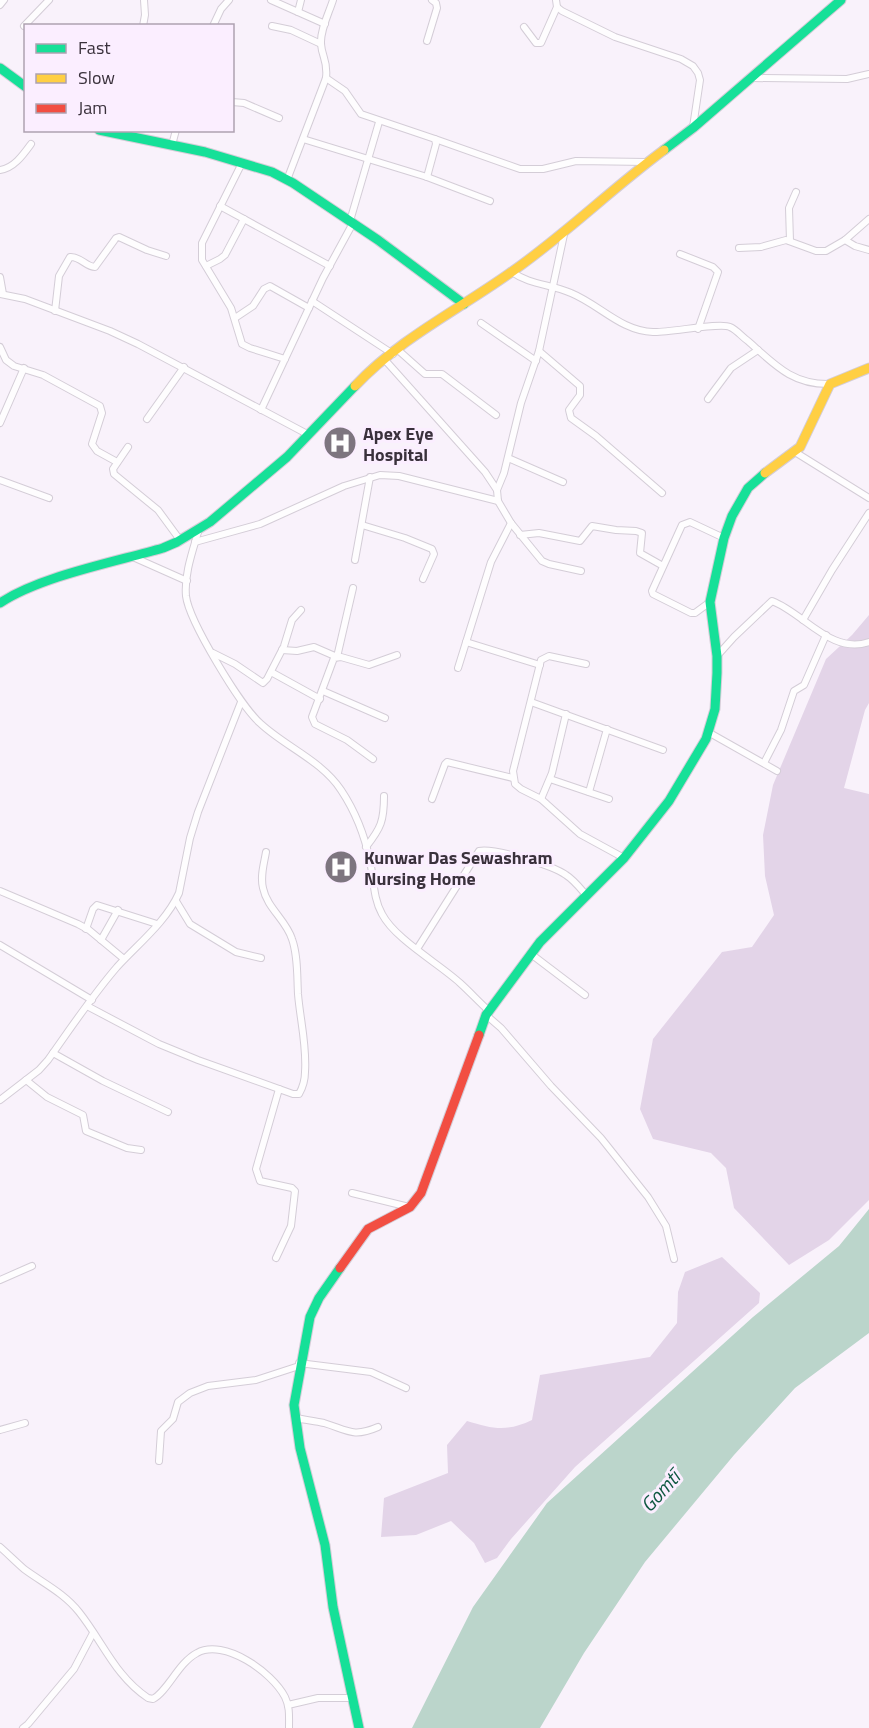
<svg xmlns="http://www.w3.org/2000/svg" width="869" height="1728" font-family="'Titillium Web',sans-serif">
<rect width="100%" height="100%" fill="#f9f2fb"/>
<g fill="#e3d4e8">
<polygon points="869,615 869,703 865,710 844,788 869,794 869,1200 829,1240 789,1265 734,1208 726,1168 711,1153 653,1139 640,1109 653,1039 722,952 752,947 774,915 765,876 763,835 773,785 826,659 852,635"/>
<path d="M 722,1257 L 760,1293 L 759,1303 L 575,1467 L 511,1539 L 497,1558 L 485,1563 L 474,1543 L 451,1521 L 416,1535 L 381,1537 L 384,1498 L 448,1473 L 447,1445 L 467,1421 C 493,1429 507,1432 532,1420 L 540,1375 L 650,1357 L 677,1323 L 678,1292 L 685,1272 Z"/>
</g>
<polygon fill="#bbd5cb" points="869,1209 869,1333 795,1388 734,1455 645,1562 584,1653 540,1728 412,1728 473,1607 547,1503 753,1317 839,1246"/>
<g fill="none" stroke-linecap="round" stroke-linejoin="round">
<g stroke="#d4cdd7" stroke-width="8">
<g id="street">
<polyline points="271,0 325,24"/>
<polyline points="556,0 557,7 562,11 615,37 681,59 693,66 698,73 700,80 693,127"/>
<polyline points="0,5 4,0"/>
<polyline points="298,12 301,0"/>
<polyline points="24,26 49,0"/>
<polyline points="143,26 145,15 144,0"/>
<polyline points="213,26 221,9 229,0"/>
<polyline points="272,26 291,30 321,44"/>
<polyline points="524,27 536,43 541,43 557,7"/>
<polyline points="427,41 437,8 436,3 432,0"/>
<polyline points="326,78 345,91 361,114 435,139 436,144 427,177"/>
<polyline points="752,78 847,79 869,74"/>
<polyline points="232,102 244,103 279,118"/>
<polyline points="303,139 427,177 490,201"/>
<polyline points="435,139 520,169 543,169 576,161 647,162"/>
<polyline points="172,145 176,130"/>
<polyline points="242,163 202,243 202,260 231,308 242,344 250,348 285,359"/>
<path d="M 0,170 C 14,168 23,155 31,144"/>
<path d="M 287,180 L 326,78 C 328,60 322,58 321,44 C 320,30 329,13 333,0"/>
<polyline points="220,206 330,266"/>
<polyline points="350,221 379,122"/>
<polyline points="845,240 855,246 869,250"/>
<polyline points="790,241 789,208 796,192"/>
<polyline points="739,248 761,247 786,240 816,251 826,251 845,240 869,219"/>
<polyline points="680,254 713,267 718,272 698,329"/>
<polyline points="206,266 220,259 225,255 244,219"/>
<path d="M 512,272 C 530,285 551,284 571,293 C 600,305 621,331 653,332 C 669,333 720,322 730,327 C 737,330 742,337 748,341 C 774,364 792,385 830,384"/>
<polyline points="0,277 3,294"/>
<polyline points="0,294 25,299 110,331 138,344 309,435"/>
<polyline points="312,301 393,354"/>
<path d="M 55,311 L 59,276 L 70,257 C 80,256 86,267 95,267 L 116,238 L 119,237 L 147,250 L 166,256"/>
<polyline points="235,318 253,306 264,289 270,286 309,308"/>
<polyline points="481,323 536,361"/>
<polyline points="0,347 6,360 14,366 43,375 100,406 102,413 92,444 97,451 117,462"/>
<polyline points="398,350 425,374 442,374 496,415"/>
<polyline points="539,351 580,386 580,395 569,410 571,418 596,436 662,493"/>
<polyline points="385,360 485,472 497,490 498,501 511,523 542,561 549,564 581,571"/>
<polyline points="708,399 731,368 758,350"/>
<polyline points="261,410 323,278 353,223"/>
<polyline points="147,419 184,367"/>
<polyline points="0,423 24,368"/>
<polyline points="128,447 113,469 114,474 158,510 180,540"/>
<polyline points="795,452 869,498"/>
<polyline points="508,458 563,482"/>
<polyline points="0,480 49,498"/>
<polyline points="497,490 504,473 521,403 539,351 565,230"/>
<polyline points="362,525 405,538 432,549 434,554 423,579"/>
<path d="M 199,529 C 193,550 184,574 186,596 C 189,621 241,707 261,724 C 286,747 322,761 341,790 C 355,811 365,837 370,861 C 374,879 373,898 382,914 C 395,939 438,963 460,983 C 470,992 479,1002 489,1011"/>
<polyline points="520,535 539,533 580,541 592,526 616,530 636,531 642,533 640,553 663,566"/>
<polyline points="195,542 260,524 344,486 380,475 399,476 498,501"/>
<polyline points="133,557 187,581"/>
<polyline points="355,560 370,477"/>
<polyline points="710,602 695,613 691,613 653,594 652,591 682,525 690,522 724,538"/>
<polyline points="803,620 832,570 869,513"/>
<polyline points="466,642 540,665"/>
<polyline points="282,650 297,651 314,647 337,657 353,588"/>
<polyline points="213,653 235,664 263,683 267,679 284,646 292,620 301,610"/>
<path d="M 717,656 L 734,637 L 772,601 C 804,613 831,655 869,642"/>
<polyline points="586,664 549,656 541,660 513,771 515,784 521,789 541,799 580,834 624,858"/>
<polyline points="458,668 491,562 511,523"/>
<polyline points="271,672 320,699"/>
<polyline points="323,691 385,718"/>
<polyline points="531,702 663,750"/>
<polyline points="708,732 777,771"/>
<polyline points="373,759 347,740 315,724 312,717 334,658 341,657 369,665 397,655"/>
<polyline points="764,763 781,730 794,691 804,685 826,635"/>
<polyline points="550,779 609,799"/>
<polyline points="589,792 607,729"/>
<polyline points="432,799 445,764 447,762 513,778"/>
<polyline points="541,799 552,773 566,714"/>
<path d="M 366,847 C 381,828 384,821 384,796"/>
<polyline points="0,891 78,924 89,930 124,959"/>
<polyline points="176,901 190,924 236,952 261,958"/>
<polyline points="86,929 93,909 97,905 157,924"/>
<polyline points="101,940 118,910"/>
<polyline points="0,945 92,1000"/>
<path d="M 417,949 L 479,851 C 495,848 552,865 566,875 C 574,880 580,888 586,895"/>
<polyline points="531,954 585,995"/>
<path d="M 87,1006 L 159,1044 L 198,1060 L 293,1094 L 299,1094 C 303,1087 305,1079 305,1072 C 307,1046 300,1019 298,994 C 297,976 298,956 292,939 C 286,920 267,908 263,888 C 260,876 264,864 266,852"/>
<polyline points="486,1015 501,1028 551,1086 601,1138 648,1197 666,1226 674,1259"/>
<polyline points="53,1053 103,1081 168,1112"/>
<polyline points="26,1080 47,1097 83,1115 86,1131 127,1148 141,1150"/>
<path d="M 0,1100 L 39,1070 L 48,1060 C 70,1029 92,996 117,967 C 138,944 166,922 179,893 L 190,838 L 198,812 L 241,702"/>
<polyline points="352,1193 409,1207"/>
<polyline points="276,1258 291,1226 295,1191 292,1188 260,1181 256,1169 279,1089"/>
<polyline points="0,1280 32,1266"/>
<polyline points="299,1363 371,1372 406,1388"/>
<path d="M 296,1418 C 305,1420 315,1421 324,1423 C 347,1430 353,1438 378,1427"/>
<polyline points="0,1430 25,1423"/>
<polyline points="159,1461 161,1431 173,1419 178,1402 190,1393 208,1386 256,1380 299,1366"/>
<path d="M 0,1547 C 8,1554 16,1562 24,1569 C 43,1583 64,1593 79,1612 C 103,1642 115,1676 148,1698 L 153,1699 C 168,1691 178,1663 197,1653 C 224,1638 272,1672 285,1697 C 290,1707 289,1717 289,1728"/>
<polyline points="288,1705 318,1698 352,1698"/>
<polyline points="23,1728 28,1724 74,1669 93,1633"/>
</g>
</g>
<g stroke="#d4cdd7" stroke-width="11">
<g id="fast">
<polyline points="0,68 26,87"/>
<polyline points="99,130 205,152 272,172 293,183 378,240 464,304"/>
<polyline points="664,150 693,128 841,0"/>
<path d="M 0,603 C 41,576 115,562 163,548 L 177,542 L 210,522 L 287,457 L 355,386"/>
<polyline points="479,1035 486,1015 540,942 624,858 669,801 706,739 715,709 717,673 717,656 710,602 724,538 732,516 748,488 765,473"/>
<polyline points="340,1268 319,1298 310,1317 294,1405 300,1448 325,1545 333,1607 359,1728"/>
</g>
</g>
<g stroke="#d4cdd7" stroke-width="11">
<g id="slow">
<path d="M 355,386 C 399,339 458,310 510,273 C 564,236 611,189 664,150"/>
<polyline points="765,473 800,447 830,384 869,368"/>
</g>
</g>
<g stroke="#d4cdd7" stroke-width="11">
<polyline id="jam" points="340,1268 368,1229 410,1207 421,1193 479,1035"/>
</g>
<use href="#street" stroke="#fefdfe" stroke-width="6"/>
<use href="#fast" stroke="#16e098" stroke-width="9"/>
<use href="#slow" stroke="#ffcf43" stroke-width="9"/>
<use href="#jam" stroke="#f24e42" stroke-width="9"/>
</g>
<defs>
<g id="hospital-disc" transform="scale(1.725)"><circle r="9.5" fill="#7d757f" stroke="#fbeeff"/><path d="M-5-5h3v3.5h4V-5h3V5h-3V1.5h-4V5h-3Z" fill="#fff"/></g>
</defs>
<g fill-rule="evenodd">
<use href="#hospital-disc" x="340" y="443"/>
<use href="#hospital-disc" x="341" y="867"/>
</g>
<g text-anchor="middle" dominant-baseline="central" stroke-width="6" stroke-linejoin="round" paint-order="stroke">
<g font-size="18" font-weight="bold" fill="#3a313c" stroke="#fbeeff" text-anchor="start">
<text x="363" y="433">Apex Eye<tspan x="363" dy="21">Hospital</tspan></text>
<text x="364" y="857">Kunwar Das Sewashram<tspan x="364" dy="21">Nursing Home</tspan></text>
</g>
<g font-size="20" font-style="italic" fill="#105942" stroke="#fbeeff">
<text transform="translate(660 1491) rotate(-48)">Gomtī</text>
</g>
</g>
<rect x="24" y="24" width="210" height="108" fill="#fbeeff" stroke="#aea2b1" stroke-width="1.5"/>
<rect x="36" y="44" width="30" height="9" fill="#16e098" stroke="#aea2b1" stroke-width="1.5"/>
<text x="78" y="54" font-size="18" fill="#3a313c">Fast</text>
<rect x="36" y="74" width="30" height="9" fill="#ffcf43" stroke="#aea2b1" stroke-width="1.5"/>
<text x="78" y="84" font-size="18" fill="#3a313c">Slow</text>
<rect x="36" y="104" width="30" height="9" fill="#f24e42" stroke="#aea2b1" stroke-width="1.5"/>
<text x="78" y="114" font-size="18" fill="#3a313c">Jam</text>
</svg>
